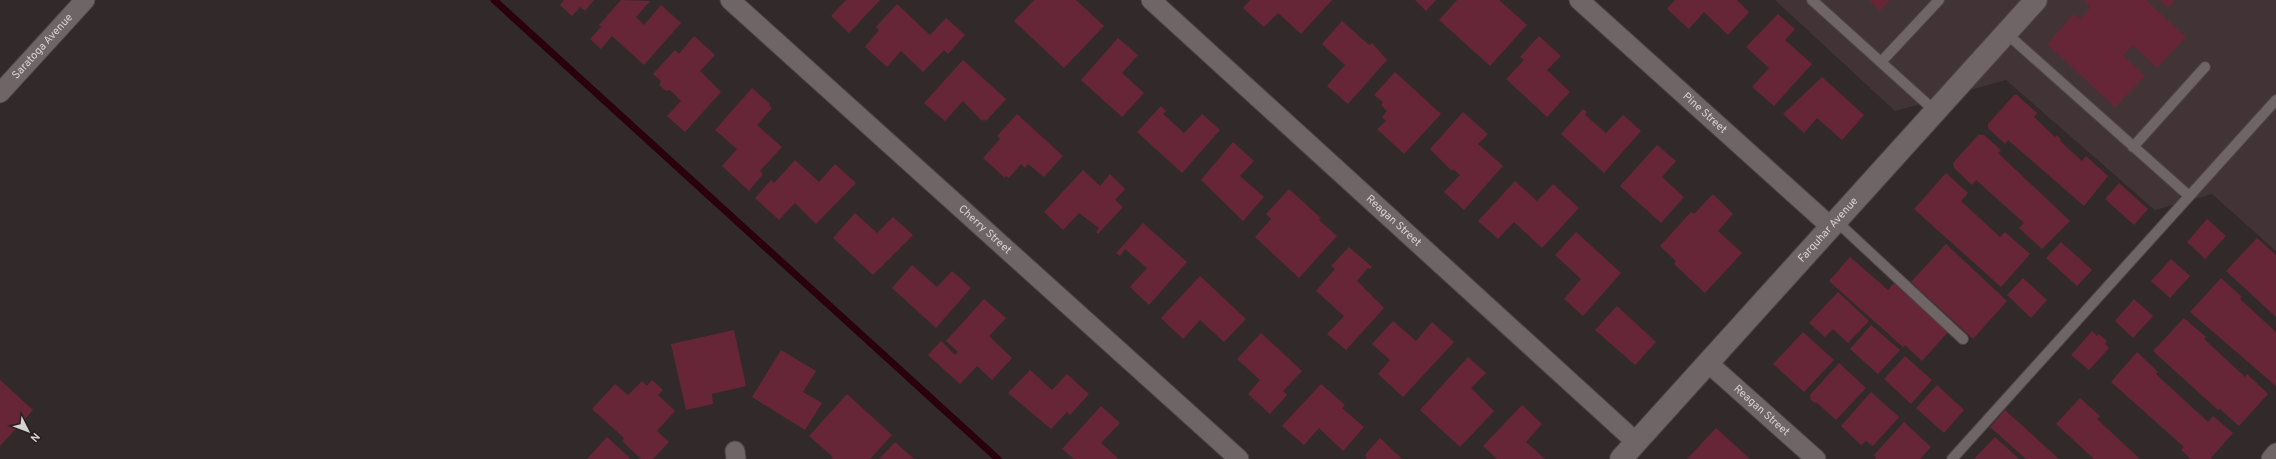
<svg xmlns="http://www.w3.org/2000/svg" width="2276" height="459" font-family="Overpass,sans-serif">
<rect width="100%" height="100%" fill="#32292b"/>
<polygon fill="#423436" points="1775,0 2276,0 2276,251 2212,194 2155,210 2006,80 1895,111"/>
<g fill="none" stroke-linecap="round" stroke-linejoin="round">
<polyline stroke="#29000b" stroke-width="7" points="494,0 998,459"/>
</g>
<g fill="#662637">
<polygon points="564,0 594,0 585,11 580,7 572,16 560,5"/>
<polygon points="621,0 650,1 636,17 644,25 661,5 681,23 644,65 612,36 601,49 590,39 601,27 599,25"/>
<polygon points="846,0 880,0 849,33 831,16"/>
<polygon points="1034,0 1076,0 1104,26 1064,68 1014,21"/>
<polygon points="1250,0 1332,0 1301,34 1278,13 1264,27 1243,8"/>
<polygon points="1415,0 1436,0 1426,11"/>
<polygon points="1457,0 1499,0 1527,25 1490,66 1439,20"/>
<polygon points="1675,0 1737,0 1749,12 1728,35 1704,12 1689,29 1667,9"/>
<polygon points="1869,0 1890,0 1880,11"/>
<polygon points="2084,0 2146,0 2186,37 2157,68 2133,45 2123,55 2145,76 2115,107 2047,44 2074,14 2080,19 2091,7"/>
<polygon points="2160,0 2175,0 2168,8"/>
<polygon points="897,4 930,35 946,18 965,35 948,54 944,50 923,72 901,51 887,67 865,47 879,30 876,27"/>
<polygon points="1778,14 1795,29 1785,40 1812,64 1774,106 1752,87 1769,68 1746,47"/>
<polygon points="1342,21 1369,45 1372,43 1387,60 1348,104 1327,86 1345,65 1322,44"/>
<polygon points="694,36 715,55 700,71 721,92 685,132 667,116 681,101 670,90 666,91 659,85 661,81 653,74 675,50 679,54"/>
<polygon points="1539,36 1561,56 1547,70 1570,92 1547,117 1506,79 1524,60 1520,57"/>
<polygon points="1118,38 1138,55 1122,73 1144,93 1122,117 1081,80"/>
<polygon points="963,60 1006,99 986,121 984,119 982,121 963,101 945,121 924,103"/>
<polygon points="1395,72 1441,114 1404,154 1377,129 1386,121 1382,117 1387,111 1381,105 1383,102 1374,95"/>
<polygon points="1822,77 1864,115 1842,140 1817,118 1804,133 1783,114"/>
<polygon points="752,88 770,104 769,105 772,108 757,125 782,147 760,171 763,174 749,191 722,166 737,149 715,130"/>
<polygon points="2014,95 2017,95 2037,113 2034,117 2055,137 2057,135 2061,140 2060,141 2082,161 2086,156 2108,176 2084,206 2008,140 2005,144 1988,128 1988,124"/>
<polygon points="1161,106 1166,111 1163,114 1184,133 1202,114 1220,130 1182,173 1137,132"/>
<polygon points="1583,109 1587,112 1585,115 1606,133 1623,115 1641,131 1604,173 1561,134"/>
<polygon points="1463,112 1488,134 1478,144 1503,166 1464,210 1444,192 1460,175 1453,169 1452,171 1430,149"/>
<polygon points="1017,114 1063,156 1044,177 1028,164 1025,168 1021,164 1009,178 1006,176 1005,178 983,158 1000,139 997,136"/>
<polygon points="1978,135 1984,135 2001,150 1998,153 2070,221 2042,249 2019,228 2024,223 1976,180 1972,185 1954,168 1953,163"/>
<polygon points="1233,142 1254,161 1240,176 1264,197 1243,221 1201,180"/>
<polygon points="1657,145 1676,161 1662,177 1684,197 1661,223 1620,186"/>
<polygon points="795,160 819,182 835,164 856,183 816,224 795,203 779,220 755,198 771,180 774,183"/>
<polygon points="1083,170 1100,186 1110,174 1125,189 1115,200 1123,207 1098,234 1096,232 1099,228 1079,213 1063,230 1044,212"/>
<polygon points="1946,173 1968,193 1961,201 2000,237 2005,232 2030,254 2001,287 1914,209"/>
<polygon points="1515,181 1537,201 1553,184 1579,208 1542,248 1514,222 1498,239 1478,221"/>
<polygon points="2119,183 2148,209 2134,225 2105,199"/>
<polygon points="1289,189 1321,218 1319,220 1337,236 1299,278 1255,237 1271,219 1266,214"/>
<polygon points="1713,194 1733,214 1718,231 1742,253 1705,293 1674,264 1676,261 1660,246 1691,212 1694,214"/>
<polygon points="855,213 877,233 893,217 913,235 873,275 833,238"/>
<polygon points="2207,219 2226,236 2205,259 2187,242"/>
<polygon points="1143,223 1187,262 1149,305 1130,287 1147,268 1125,249 1120,256 1116,253"/>
<polygon points="1576,232 1621,273 1583,316 1564,299 1581,279 1555,255"/>
<polygon points="2257,238 2276,255 2276,317 2226,271"/>
<polygon points="2061,242 2092,270 2077,286 2046,258"/>
<polygon points="1946,244 2007,301 1973,339 1911,282"/>
<polygon points="1349,247 1372,267 1370,269 1368,268 1357,281 1384,308 1346,350 1327,334 1344,316 1316,291 1335,269 1331,266"/>
<polygon points="1850,257 1888,290 1894,283 1948,332 1922,361 1905,345 1903,347 1829,281"/>
<polygon points="2171,259 2190,276 2170,298 2151,281"/>
<polygon points="912,265 937,287 952,271 971,288 936,328 892,288"/>
<polygon points="1200,276 1246,319 1224,342 1200,320 1183,339 1161,318"/>
<polygon points="2023,278 2047,300 2031,318 2007,295"/>
<polygon points="2221,278 2242,297 2240,299 2276,332 2276,386 2190,312"/>
<polygon points="1838,292 1869,321 1848,343 1833,329 1825,337 1809,323"/>
<polygon points="984,299 1006,318 989,336 1012,358 992,380 977,366 960,384 928,355 941,341 955,355 958,352 946,341"/>
<polygon points="2134,299 2153,316 2133,338 2115,321"/>
<polygon points="1617,306 1656,342 1635,365 1595,330"/>
<polygon points="2184,318 2206,337 2204,339 2245,377 2247,374 2268,394 2239,426 2220,409 2218,410 2153,351"/>
<polygon points="1393,321 1416,341 1432,322 1454,342 1403,397 1378,374 1390,360 1372,344"/>
<polygon points="1871,325 1900,350 1878,374 1850,349"/>
<polygon points="734,330 746,386 712,394 713,404 686,410 671,344"/>
<polygon points="2092,331 2097,336 2099,334 2107,341 2105,344 2109,348 2089,370 2071,355"/>
<polygon points="1803,332 1834,360 1804,392 1773,364"/>
<polygon points="1261,333 1302,371 1283,391 1287,395 1270,414 1248,394 1260,380 1237,359"/>
<polygon points="781,350 816,371 803,392 822,403 805,430 752,397"/>
<polygon points="2137,352 2158,372 2156,374 2208,422 2213,416 2233,433 2210,459 2191,459 2181,450 2184,447 2111,382"/>
<polygon points="1905,356 1932,380 1911,404 1884,379"/>
<polygon points="1468,357 1486,373 1471,388 1494,411 1460,447 1420,410"/>
<polygon points="1839,363 1866,388 1836,420 1816,402 1815,403 1810,399 1811,397 1809,396"/>
<polygon points="1030,370 1052,390 1067,374 1089,394 1070,415 1067,412 1051,429 1008,393"/>
<polygon points="0,380 33,410 0,446"/>
<polygon points="652,380 663,390 658,395 675,411 657,431 669,442 653,459 641,459 622,441 624,438 592,409 615,384 628,395 642,381 647,386"/>
<polygon points="1321,384 1345,405 1342,408 1364,427 1343,451 1319,428 1304,445 1282,426"/>
<polygon points="1937,385 1964,410 1944,433 1916,408"/>
<polygon points="1871,392 1899,417 1873,446 1866,441 1861,445 1841,426"/>
<polygon points="847,394 892,435 870,459 831,459 833,457 809,436"/>
<polygon points="2080,398 2100,416 2097,419 2140,459 2094,459 2056,424"/>
<polygon points="1522,405 1542,424 1526,442 1545,459 1497,459 1483,446"/>
<polygon points="1101,406 1120,423 1101,443 1119,459 1074,459 1062,449"/>
<polygon points="2005,410 2059,459 2026,459 1990,427"/>
<polygon points="1904,422 1931,447 1920,459 1876,459 1874,455"/>
<polygon points="1716,428 1750,459 1687,459"/>
<polygon points="607,437 631,459 587,459"/>
<polygon points="1995,437 2019,459 1974,459"/>
<polygon points="1380,438 1402,459 1367,459 1365,455"/>
<polygon points="895,442 914,459 879,459"/>
</g>
<g fill="none" stroke-linecap="round" stroke-linejoin="round">
<g stroke="#4b4445" stroke-width="12">
<g id="lane">
<polyline points="1812,0 1935,111"/>
<polyline points="2006,33 2189,196"/>
<polyline points="1881,62 1939,0"/>
<polyline points="2133,147 2205,67"/>
<polyline points="1835,220 1963,339"/>
<polyline points="1952,459 2276,100"/>
</g>
</g>
<g stroke="#4b4445" stroke-width="21">
<g id="street">
<path id="s1" d="M 730,0 L 1239,459"/>
<path id="s2" d="M 1151,0 L 1636,442"/>
<path id="s3" d="M 1579,0 L 1830,226"/>
<path id="s4" d="M 0,93 L 85,0"/>
<path id="s5" d="M 1707,362 L 1816,459"/>
<polyline points="735,451 736,459"/>
<polyline points="2271,459 2276,453"/>
</g>
</g>
<g stroke="#4b4445" stroke-width="24">
<g id="secondary">
<path id="s6" d="M 1621,459 L 2036,0"/>
</g>
</g>
<use href="#lane" stroke="#6f6566" stroke-width="10"/>
<use href="#street" stroke="#6f6566" stroke-width="19"/>
<use href="#secondary" stroke="#6f6566" stroke-width="22"/>
</g>
<g text-anchor="middle" dominant-baseline="central" stroke-width="3" stroke-linejoin="round" paint-order="stroke">
<g font-size="11" fill="#d7d1d2" stroke="#282021">
<text stroke="none"><textPath href="#s4" startOffset="63">Saratoga Avenue</textPath></text>
<text stroke="none"><textPath href="#s3" startOffset="169">Pine Street</textPath></text>
<text stroke="none"><textPath href="#s2" startOffset="328">Reagan Street</textPath></text>
<text stroke="none"><textPath href="#s6" startOffset="309">Farquhar Avenue</textPath></text>
<text stroke="none"><textPath href="#s1" startOffset="343">Cherry Street</textPath></text>
<text stroke="none"><textPath href="#s5" startOffset="73">Reagan Street</textPath></text>
</g>
</g>
<g transform="translate(28 431) rotate(132)" stroke="#282021" stroke-width="3" paint-order="stroke">
<path d="M0-3L7 15L0 10L-7 15Z" fill="#d7d1d2"/>
<text y="-6" font-size="11" font-weight="bold" text-anchor="middle" fill="#d7d1d2">N</text>
</g>
</svg>
